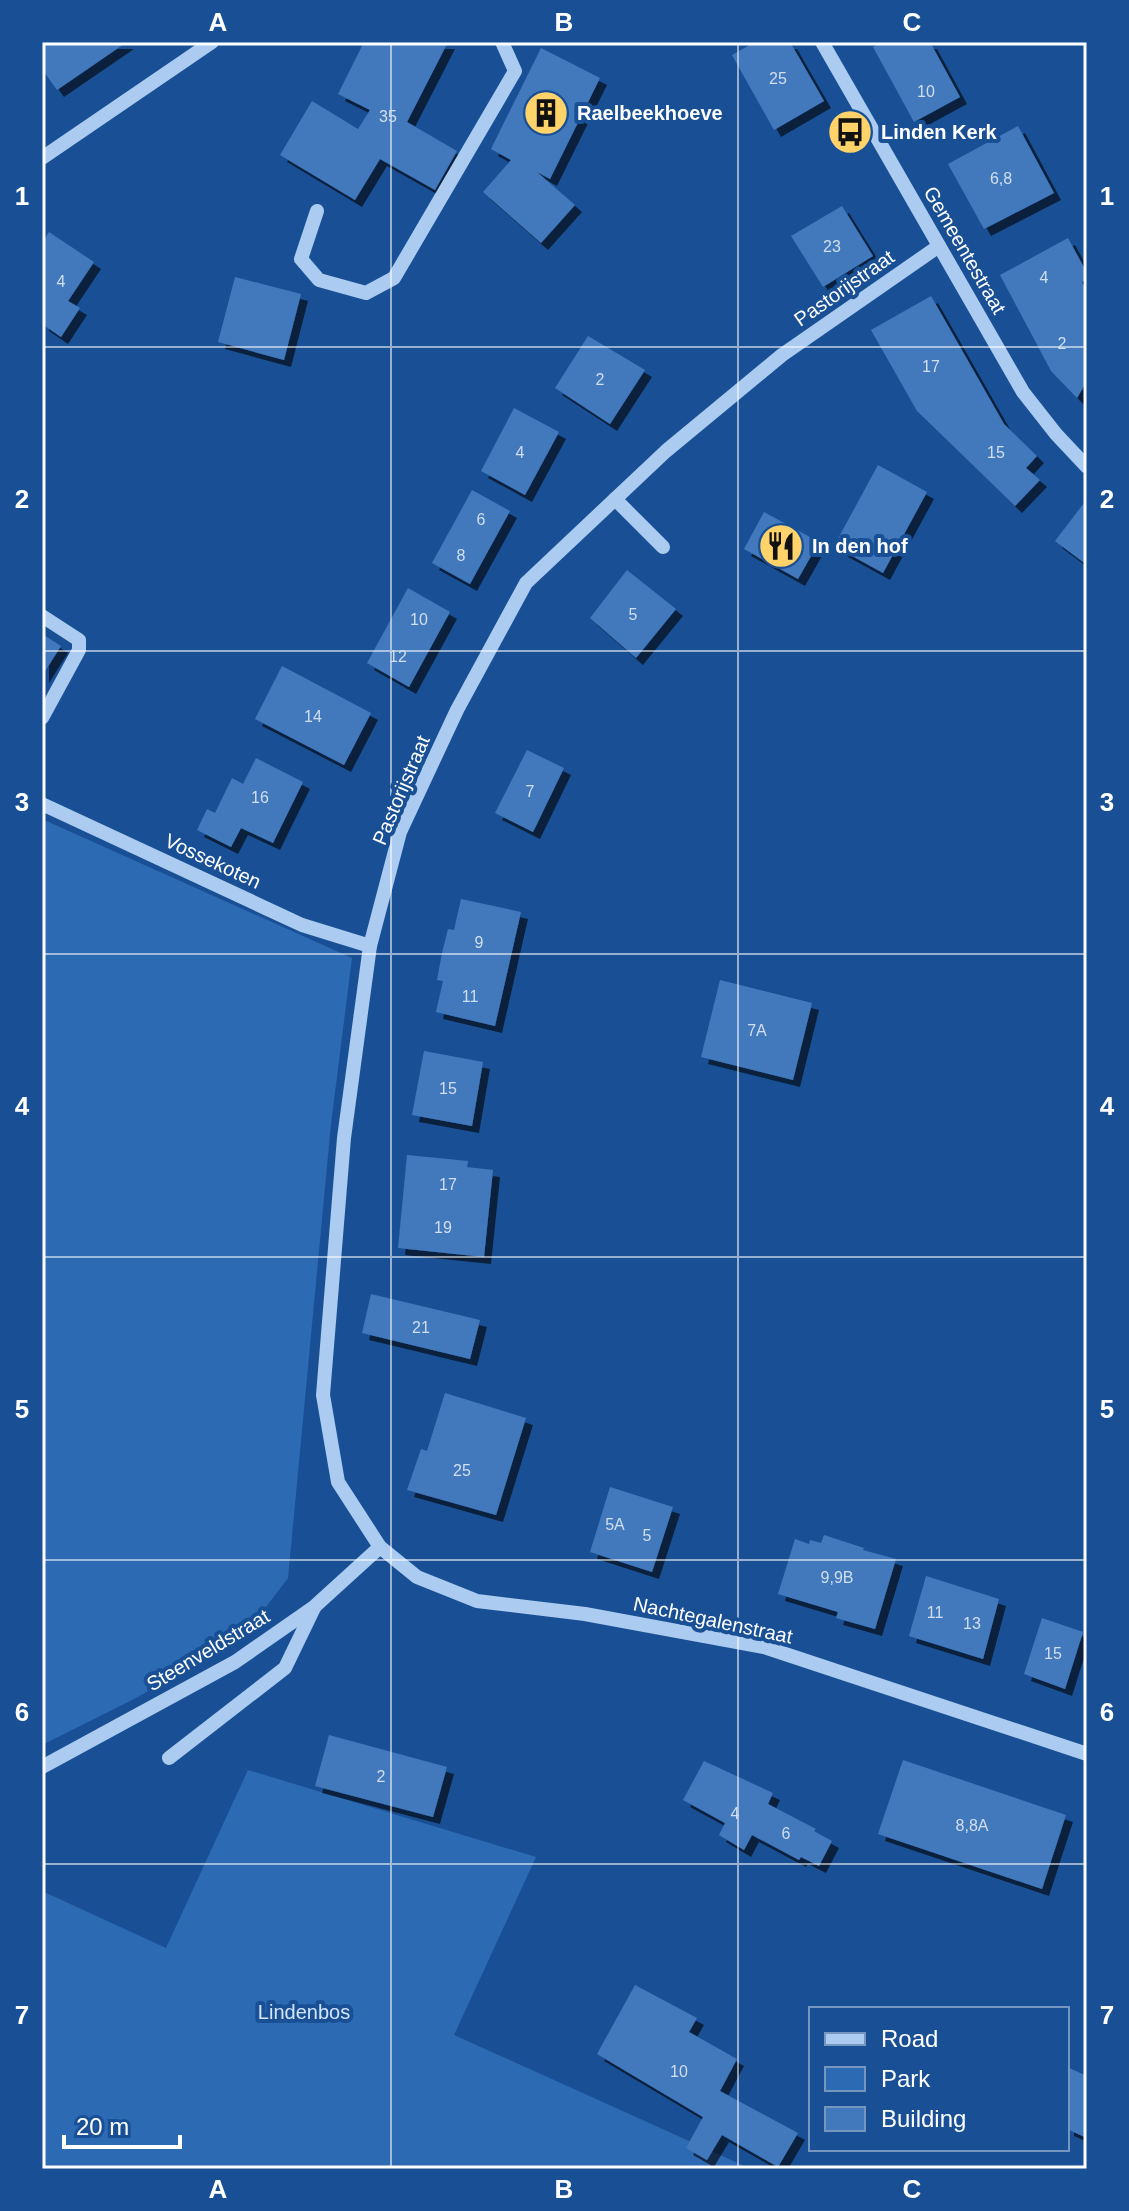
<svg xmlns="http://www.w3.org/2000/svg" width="1129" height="2211" font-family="Arial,sans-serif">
<defs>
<filter id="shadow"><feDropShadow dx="7" dy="7" stdDeviation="0" flood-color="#0009"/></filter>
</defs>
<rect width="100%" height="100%" fill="#195095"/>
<g fill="#2d6ab4">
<polygon points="42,819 352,958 331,1124 288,1578 244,1636 136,1698 42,1745"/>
<polygon points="248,1770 536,1857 454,2035 751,2169 42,2169 42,1891 166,1948"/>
</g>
<g fill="#4279bc" filter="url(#shadow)">
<polygon points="42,42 127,42 57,90 42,69"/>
<polygon points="364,42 448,42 407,122 457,151 435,190 380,159 355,200 280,155 312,101 358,129 370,110 338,94"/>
<polygon points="755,42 790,42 824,101 774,130 732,55"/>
<polygon points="881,42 930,42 960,97 914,122 873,47"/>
<polygon points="541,48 600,78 550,179 537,172 575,205 541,243 483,192 511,160 491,149"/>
<polygon points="1018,126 1054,193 984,229 948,164"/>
<polygon points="842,206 873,256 823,287 791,236"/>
<polygon points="49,232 94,262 68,301 80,308 61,337 42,324 42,243"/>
<polygon points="1068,238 1087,273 1087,279 1082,282 1087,292 1087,381 1077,398 1051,371 1000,275"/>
<polygon points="235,277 301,294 284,360 218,342"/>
<polygon points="931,296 1004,424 1037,456 1026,468 1040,480 1015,506 917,411 871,330"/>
<polygon points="588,336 645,370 610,424 555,388"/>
<polygon points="514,408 559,432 525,495 481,471"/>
<polygon points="878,465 927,492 883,573 834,546"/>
<polygon points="472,490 510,511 470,584 432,563"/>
<polygon points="1084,503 1087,506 1087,565 1055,541"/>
<polygon points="764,512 819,542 798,579 744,549"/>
<polygon points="627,570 676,609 636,658 590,618"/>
<polygon points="408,588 450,612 409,687 367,663"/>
<polygon points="42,634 61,646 42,676"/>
<polygon points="282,666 371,713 344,765 255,719"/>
<polygon points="527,750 564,768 533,832 495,813"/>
<polygon points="256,758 303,782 273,843 241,828 231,847 197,830 207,809 215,813 232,778 243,784"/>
<polygon points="461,899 521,912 495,1026 436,1012 443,981 437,980 442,953 448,929 454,930"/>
<polygon points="720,980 812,1003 793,1080 701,1057"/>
<polygon points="424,1051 483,1062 472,1126 412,1115"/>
<polygon points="407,1155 468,1161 467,1167 493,1170 484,1257 398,1248"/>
<polygon points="371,1294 480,1320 470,1359 362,1333"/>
<polygon points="445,1393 526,1418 496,1515 407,1490 421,1449 427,1451"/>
<polygon points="610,1487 673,1507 652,1572 590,1552"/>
<polygon points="824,1535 864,1548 863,1550 896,1559 875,1629 836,1618 838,1612 778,1594 795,1539 809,1544 810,1540 821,1543"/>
<polygon points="926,1576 999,1599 983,1659 909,1636"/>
<polygon points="1042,1618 1083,1632 1065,1689 1024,1674"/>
<polygon points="329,1735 447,1767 433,1817 315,1786"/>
<polygon points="903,1760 1066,1815 1042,1889 878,1834"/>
<polygon points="704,1761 773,1793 768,1804 816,1829 814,1831 832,1841 819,1866 801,1857 799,1860 752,1835 744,1850 719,1835 725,1823 683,1800"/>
<polygon points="635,1985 697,2018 689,2032 737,2059 720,2091 798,2133 778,2167 722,2135 707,2160 686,2148 703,2117 597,2054"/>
<polygon points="1067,2067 1087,2076 1087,2138 1067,2129"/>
</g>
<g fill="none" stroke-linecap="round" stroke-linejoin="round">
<g stroke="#abcbf0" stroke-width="14">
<polyline points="822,42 1023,392 1056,434 1087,467"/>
<polyline points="42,158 212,42"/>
<polyline points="317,211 301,259 319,280 366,293 394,278 515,71 502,42"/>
<polyline points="939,246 782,355 666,451 526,583 457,710 400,832 370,946 344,1138 323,1395 338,1482 380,1547 417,1577 477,1601 585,1614 764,1647 1087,1754"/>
<polyline points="615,499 663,547"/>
<polyline points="42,616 79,640 79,650 42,718"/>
<polyline points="42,804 302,925 370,946"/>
<polyline points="169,1758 285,1668 314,1608"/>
<polyline points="42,1767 235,1662 314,1607 380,1547"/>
</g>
</g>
<path fill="none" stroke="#fff" stroke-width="2" stroke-opacity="0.55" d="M 391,42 L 391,2169M 738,42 L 738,2169M 42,347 L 1087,347M 42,651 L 1087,651M 42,954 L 1087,954M 42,1257 L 1087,1257M 42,1560 L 1087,1560M 42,1864 L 1087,1864"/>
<defs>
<g id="building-disc" transform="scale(2.3)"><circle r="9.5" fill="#ffd36a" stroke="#195095"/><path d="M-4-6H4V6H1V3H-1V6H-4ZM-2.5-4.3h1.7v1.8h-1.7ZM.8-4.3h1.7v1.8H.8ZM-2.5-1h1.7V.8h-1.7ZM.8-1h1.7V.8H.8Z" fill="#111"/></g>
<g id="bus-disc" transform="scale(2.3)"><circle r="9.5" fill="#ffd36a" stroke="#195095"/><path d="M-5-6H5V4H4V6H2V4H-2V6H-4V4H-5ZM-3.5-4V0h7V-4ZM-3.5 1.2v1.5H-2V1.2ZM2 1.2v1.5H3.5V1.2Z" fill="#111"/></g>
<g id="restaurant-disc" transform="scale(2.3)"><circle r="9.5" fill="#ffd36a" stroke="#195095"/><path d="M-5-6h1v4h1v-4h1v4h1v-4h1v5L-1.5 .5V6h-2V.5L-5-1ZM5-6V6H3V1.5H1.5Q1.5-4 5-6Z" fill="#111"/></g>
</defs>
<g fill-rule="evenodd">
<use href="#building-disc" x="546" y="113"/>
<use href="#bus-disc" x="850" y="132"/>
<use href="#restaurant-disc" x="781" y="546"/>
</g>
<g text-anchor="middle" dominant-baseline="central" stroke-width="8" stroke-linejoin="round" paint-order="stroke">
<g font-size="16" fill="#d0deee">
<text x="778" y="78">25</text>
<text x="926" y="91">10</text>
<text x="388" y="116">35</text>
<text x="1001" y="178">6,8</text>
<text x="832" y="246">23</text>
<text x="1044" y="277">4</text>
<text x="61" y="281">4</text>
<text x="1062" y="343">2</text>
<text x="931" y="366">17</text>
<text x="600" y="379">2</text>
<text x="520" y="452">4</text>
<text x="996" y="452">15</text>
<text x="481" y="519">6</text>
<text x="461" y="555">8</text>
<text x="633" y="614">5</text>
<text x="419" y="619">10</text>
<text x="398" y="656">12</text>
<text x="313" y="716">14</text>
<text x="530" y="791">7</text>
<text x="260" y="797">16</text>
<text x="479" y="942">9</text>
<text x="470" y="996">11</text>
<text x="757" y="1030">7A</text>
<text x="448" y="1088">15</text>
<text x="448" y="1184">17</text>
<text x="443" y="1227">19</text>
<text x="421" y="1327">21</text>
<text x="462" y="1470">25</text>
<text x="615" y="1524">5A</text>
<text x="647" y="1535">5</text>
<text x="837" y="1577">9,9B</text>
<text x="935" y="1612">11</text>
<text x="972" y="1623">13</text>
<text x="1053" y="1653">15</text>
<text x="381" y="1776">2</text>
<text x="735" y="1813">4</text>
<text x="972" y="1825">8,8A</text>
<text x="786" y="1833">6</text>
<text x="679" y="2071">10</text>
</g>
<g font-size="20" font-weight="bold" fill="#fff" stroke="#195095" text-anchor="start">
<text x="577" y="113">Raelbeekhoeve</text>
<text x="881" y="132">Linden Kerk</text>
<text x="812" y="546">In den hof</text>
</g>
<g font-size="20" fill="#fff" stroke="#195095">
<text transform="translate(965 250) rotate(60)">Gemeentestraat</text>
<text transform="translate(844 288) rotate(-35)">Pastorijstraat</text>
<text transform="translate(401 790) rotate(-67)">Pastorijstraat</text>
<text transform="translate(213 861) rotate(25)">Vossekoten</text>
<text transform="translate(713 1620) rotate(12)">Nachtegalenstraat</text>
<text transform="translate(208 1650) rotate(-31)">Steenveldstraat</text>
</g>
<g font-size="20" fill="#d2e5fb" stroke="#195095">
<text x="304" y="2012">Lindenbos</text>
</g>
</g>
<rect width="1129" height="2211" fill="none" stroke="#195095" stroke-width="88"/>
<rect x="809" y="2007" width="260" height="144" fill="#195095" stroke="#7596bf" stroke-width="2"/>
<rect x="825" y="2033" width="40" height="12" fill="#abcbf0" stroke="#7596bf" stroke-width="2"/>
<text x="881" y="2047" font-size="24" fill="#ffffff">Road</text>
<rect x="825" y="2067" width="40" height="24" fill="#2d6ab4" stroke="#7596bf" stroke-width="2"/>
<text x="881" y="2087" font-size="24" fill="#ffffff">Park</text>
<rect x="825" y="2107" width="40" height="24" fill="#4279bc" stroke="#7596bf" stroke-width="2"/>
<text x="881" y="2127" font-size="24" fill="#ffffff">Building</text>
<path d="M64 2135v12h116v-12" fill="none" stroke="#ffffff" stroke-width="4"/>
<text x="76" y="2135" font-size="24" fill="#ffffff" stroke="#195095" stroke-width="6" paint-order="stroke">20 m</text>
<rect x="44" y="44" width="1041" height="2123" fill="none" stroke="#fff" stroke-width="3"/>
<g font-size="26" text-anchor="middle" font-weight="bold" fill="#fff">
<text x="218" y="31">A</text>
<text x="564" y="31">B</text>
<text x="912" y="31">C</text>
<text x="22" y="205">1</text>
<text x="1107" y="205">1</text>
<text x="22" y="508">2</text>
<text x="1107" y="508">2</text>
<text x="22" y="811">3</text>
<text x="1107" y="811">3</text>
<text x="22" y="1115">4</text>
<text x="1107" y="1115">4</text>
<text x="22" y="1418">5</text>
<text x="1107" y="1418">5</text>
<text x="22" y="1721">6</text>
<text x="1107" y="1721">6</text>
<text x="22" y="2024">7</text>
<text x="1107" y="2024">7</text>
<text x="218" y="2198">A</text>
<text x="564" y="2198">B</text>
<text x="912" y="2198">C</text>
</g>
</svg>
